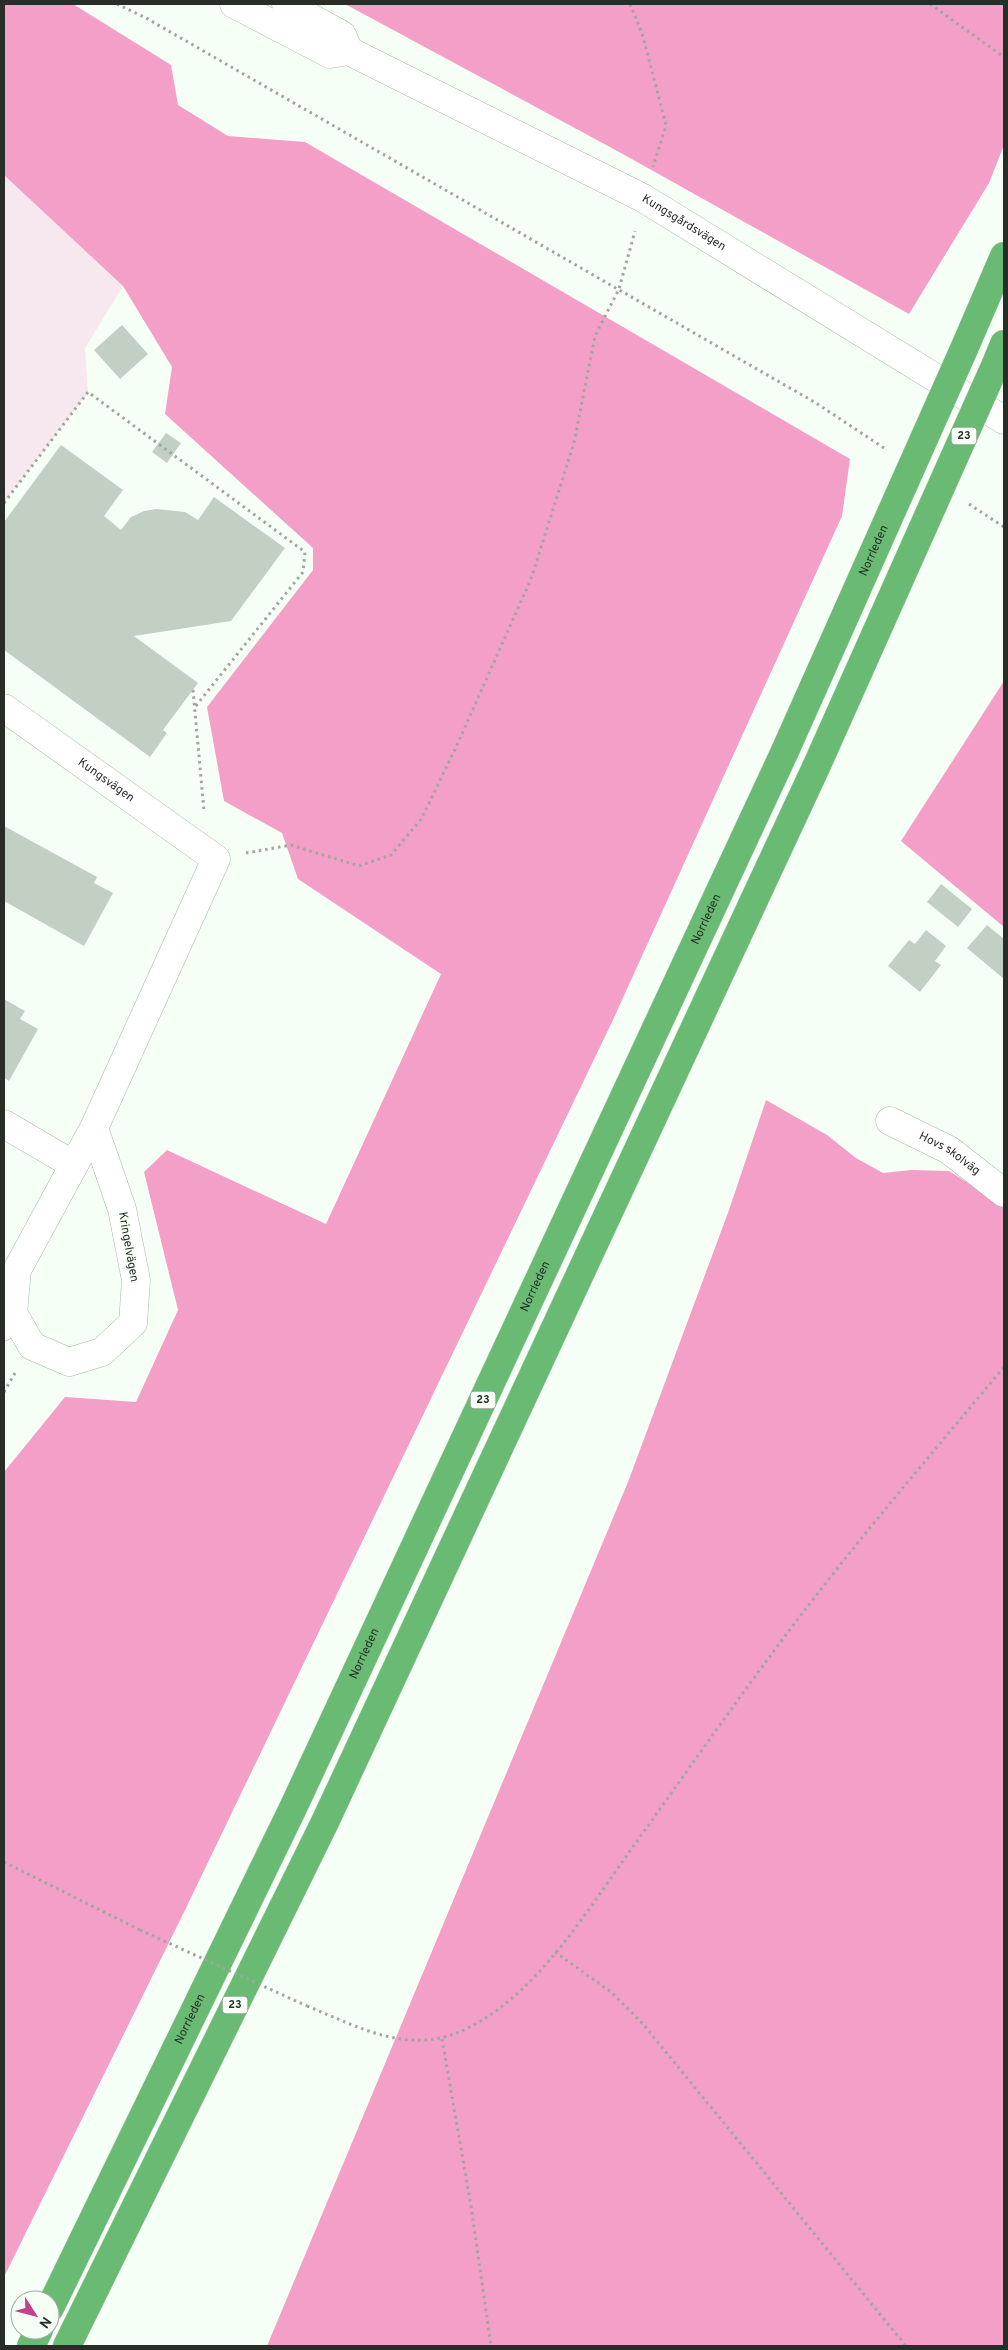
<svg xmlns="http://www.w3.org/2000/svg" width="1008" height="2350" font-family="Overpass,sans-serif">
<rect width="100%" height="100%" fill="#f6fff6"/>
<polygon fill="#f7e7ee" points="4,173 123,286 85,348 88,392 4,503"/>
<g fill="#f39fc7">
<polygon points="4,4 73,4 171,65 178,105 228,136 305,142 850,459 842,516 612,1022 187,1906 4,2277 4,1472 65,1397 136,1402 178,1310 144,1172 167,1150 326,1224 441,974 298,879 282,833 224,801 207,707 313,570 313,548 165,414 172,367 123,286 4,175"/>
<polygon points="345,4 1004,4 1004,145 989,183 909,314 621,153"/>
<polygon points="1004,681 1004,927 901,841"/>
<polygon points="766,1100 827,1135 856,1158 883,1173 911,1170 949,1171 1004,1206 1004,2346 267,2346 628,1482 729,1210"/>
</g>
<g fill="#c1d0c2">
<polygon points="122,325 148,354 120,379 94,350"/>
<polygon points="166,433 181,443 167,463 152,452"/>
<polygon points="61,445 123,490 104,516 121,530 131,517 144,511 156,509 185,512 198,520 214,497 285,548 231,621 134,636 198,683 163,730 167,733 150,757 4,650 4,522"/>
<polygon points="4,826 97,877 94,883 113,893 84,946 4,901"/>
<polygon points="941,884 972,909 958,927 927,902"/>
<polygon points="987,925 1004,939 1004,979 967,948"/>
<polygon points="926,930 946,946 935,961 941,965 920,992 888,966 909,940 915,944"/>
<polygon points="4,999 25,1011 20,1019 38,1029 9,1081 4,1078"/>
</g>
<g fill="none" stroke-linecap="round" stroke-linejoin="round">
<g stroke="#a8b6a9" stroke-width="20">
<polyline id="lane" points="4,1331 13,1313"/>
</g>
<g stroke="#a8b6a9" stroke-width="29">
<g id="street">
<path id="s1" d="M 4,708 L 216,859 L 94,1128 L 17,1270 L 13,1313 L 32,1346 L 69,1362 L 102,1352 L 133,1323 L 136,1280 L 122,1209 L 94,1128"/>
<path id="s2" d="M 890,1121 L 949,1150 L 1004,1193"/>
<polyline points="4,1124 74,1165"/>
</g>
</g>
<g stroke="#a8b6a9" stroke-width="29">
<g id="secondary">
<path id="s3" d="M 234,4 L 330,54 L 349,51 L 643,198 L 1004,420"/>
<polyline points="286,4 342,35 349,51"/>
</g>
</g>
<g stroke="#ddd" stroke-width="29">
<g id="highway">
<polyline points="964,349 1004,256"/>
<polyline points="995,366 1004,344"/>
<path id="s4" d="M 50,2308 L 293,1808 L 785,751 L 903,486"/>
<polyline points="31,2346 39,2330"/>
<polyline points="67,2346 325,1822 817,765 933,505"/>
</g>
</g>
<g stroke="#9fa69f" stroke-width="3" stroke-dasharray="2.5 4" stroke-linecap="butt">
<polyline points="117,4 146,18 816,403 884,448"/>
<polyline points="630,4 642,33 666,125 653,167"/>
<polyline points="930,4 1004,57"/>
<polyline points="4,503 88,392 305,552 303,572 195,707"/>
<polyline points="969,504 1004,527"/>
<polyline points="193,690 204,811"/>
<polyline points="246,853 291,845 359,866 391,855 422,818 457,745 531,579 574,443 595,336 619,289 635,231"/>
<polyline points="4,1392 15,1373"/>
<polyline points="4,1862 140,1930"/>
<polyline points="555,1952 611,1992 643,2024 906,2346"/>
<path d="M 307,2006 C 361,2028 411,2057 468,2028 C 537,1994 586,1912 630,1851 C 676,1787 721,1722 768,1659 C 842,1558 924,1463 1004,1367"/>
<polyline points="442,2039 471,2206 491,2346"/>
</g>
<use href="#lane" stroke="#fff" stroke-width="19"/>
<use href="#street" stroke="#fff" stroke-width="28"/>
<use href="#secondary" stroke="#fff" stroke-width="28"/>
<use href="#highway" stroke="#69bb73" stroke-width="28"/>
<g stroke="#ddd" stroke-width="29" stroke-linecap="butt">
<g id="highway-bridge">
<polyline points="903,486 964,349"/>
<polyline points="933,505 995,366"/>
</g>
</g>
<polyline stroke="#9fa69f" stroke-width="3" stroke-dasharray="2.5 4" stroke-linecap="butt" points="140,1930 307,2006"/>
<use href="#highway-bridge" stroke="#69bb73" stroke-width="28"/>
</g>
<g text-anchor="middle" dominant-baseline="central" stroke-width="4" stroke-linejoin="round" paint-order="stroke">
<g fill="#f6fff6" stroke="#666c66" stroke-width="1">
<rect x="951.5" y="427.5" width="25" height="17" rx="4"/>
<rect x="470.5" y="1391.5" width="25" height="17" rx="4"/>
<rect x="222.5" y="1996.5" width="25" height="17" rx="4"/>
</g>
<g font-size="11" font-weight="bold" fill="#282d28">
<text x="964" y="436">23</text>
<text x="483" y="1400">23</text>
<text x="235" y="2005">23</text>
</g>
<g font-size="12" fill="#282d28" stroke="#f6fff6">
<text stroke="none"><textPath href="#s3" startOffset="504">Kungsgårdsvägen</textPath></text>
<text stroke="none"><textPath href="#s4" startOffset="1941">Norrleden</textPath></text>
<text stroke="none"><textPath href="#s1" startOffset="125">Kungsvägen</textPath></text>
<text stroke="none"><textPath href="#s4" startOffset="1536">Norrleden</textPath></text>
<text stroke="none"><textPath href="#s2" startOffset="68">Hovs skolväg</textPath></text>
<text transform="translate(128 1247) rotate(80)">Kringelvägen</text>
<text stroke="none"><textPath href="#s4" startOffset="1131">Norrleden</textPath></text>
<text stroke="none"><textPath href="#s4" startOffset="726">Norrleden</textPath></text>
<text stroke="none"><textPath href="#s4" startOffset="321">Norrleden</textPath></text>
</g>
</g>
<rect width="1008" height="2350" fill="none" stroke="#282d28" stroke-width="10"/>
<g transform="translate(35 2315) rotate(126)"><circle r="24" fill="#f6fff6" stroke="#a4aba4"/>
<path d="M0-4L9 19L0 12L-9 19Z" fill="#c3428a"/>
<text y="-8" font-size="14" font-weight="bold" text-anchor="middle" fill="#282d28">N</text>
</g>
</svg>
